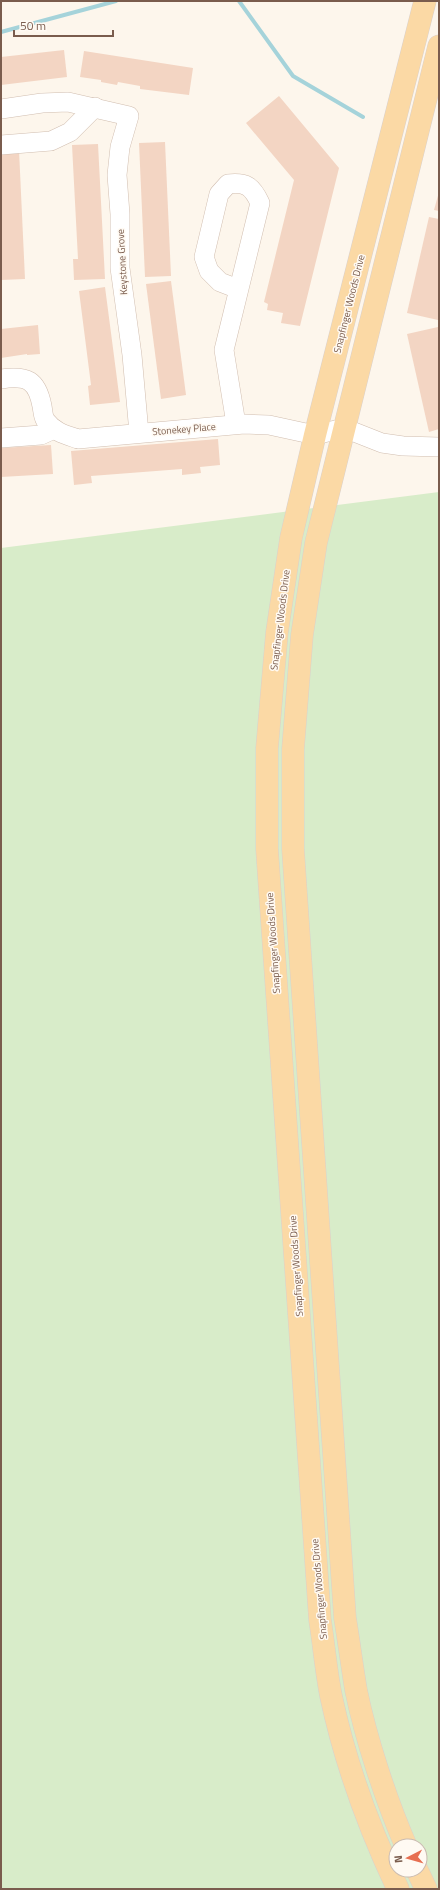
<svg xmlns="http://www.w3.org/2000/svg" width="440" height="1890" font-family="'Titillium Web',sans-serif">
<rect width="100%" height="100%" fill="#fdf6ec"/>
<path fill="#d8ecc9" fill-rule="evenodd" d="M 439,492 L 439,1889 L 1,1889 L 1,548 ZM 396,1846 L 420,1846 L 420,1870 L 396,1870 Z"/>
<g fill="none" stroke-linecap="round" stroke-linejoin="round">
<g stroke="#a5d3da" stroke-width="4">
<polyline points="239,1 293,76 363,117"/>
<polyline points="1,32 116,1"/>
</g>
</g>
<g fill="#f3d5c3">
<polygon points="64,50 67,77 1,85 1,57"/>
<polygon points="84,51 193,68 189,95 140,89 140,86 118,82 117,85 101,82 101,80 80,77"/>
<polygon points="279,96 339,168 300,326 281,323 283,313 267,310 268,304 264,302 294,180 246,123"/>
<polygon points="165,142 171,276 145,277 139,143"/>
<polygon points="98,144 105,279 74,280 73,259 78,259 72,145"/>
<polygon points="19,150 25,279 1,280 1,151"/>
<polygon points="439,192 439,211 434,210"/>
<polygon points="429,217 439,219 438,320 407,313"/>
<polygon points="171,281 186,395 161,399 146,284"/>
<polygon points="105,287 120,402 90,405 88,386 91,385 79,291"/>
<polygon points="38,325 40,354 27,355 27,354 1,358 1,329"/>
<polygon points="438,327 439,429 429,432 407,334"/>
<polygon points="218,439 220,465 200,467 201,473 182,475 182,469 91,476 92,483 74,485 71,451"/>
<polygon points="51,445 53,474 1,477 1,448"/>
</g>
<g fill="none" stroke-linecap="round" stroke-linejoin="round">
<g stroke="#d1beb0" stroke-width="20">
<g id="minor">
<polyline points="1,109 42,103 68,102 129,116 120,147 117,175 120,214 120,268 132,355 139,433"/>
<polyline points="1,145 51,141 70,132 95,107"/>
<path d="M 1,379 C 27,375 37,380 42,406 C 43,411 43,418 46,421 C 54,432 66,435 78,439 L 244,424 L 269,425 L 315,435 L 344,428 L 382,443 L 403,446 L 439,447"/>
<path d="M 236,424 L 224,350 L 260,203 C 252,186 246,182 228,184 L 219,194 L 204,257 L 209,271 L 220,282 L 238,289"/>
<polyline points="1,438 41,435 54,429"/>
</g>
</g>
<g stroke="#dad1cd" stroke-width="23">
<g id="major">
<path d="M 406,1846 C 386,1800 366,1739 356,1690 C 352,1666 349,1642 345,1618 L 293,849 L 293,749 L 302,635 L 316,543 L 439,46"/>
<polyline points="417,1870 426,1889"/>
<path d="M 398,1889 C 369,1828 345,1762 331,1696 C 326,1671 324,1645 320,1620 L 267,849 L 267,748 L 277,632 L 291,538 L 315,435 L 425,1"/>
</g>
</g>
<use href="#minor" stroke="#fff" stroke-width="19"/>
<use href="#major" stroke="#fbd9a5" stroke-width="22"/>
</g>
<g text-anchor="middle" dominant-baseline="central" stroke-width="3" stroke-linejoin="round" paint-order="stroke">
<g font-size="10" fill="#7a5c4d" stroke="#fffaf3">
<text transform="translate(122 262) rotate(-93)">Keystone Grove</text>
<text transform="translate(349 304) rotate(-76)">Snapfinger Woods Drive</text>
<text transform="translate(184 429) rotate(-5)">Stonekey Place</text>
<text transform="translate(280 620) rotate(-83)">Snapfinger Woods Drive</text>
<text transform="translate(273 943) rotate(-94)">Snapfinger Woods Drive</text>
<text transform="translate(296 1266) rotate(-94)">Snapfinger Woods Drive</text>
<text transform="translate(319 1589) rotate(-95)">Snapfinger Woods Drive</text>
</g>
</g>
<rect width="440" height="1890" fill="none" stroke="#7a5c4d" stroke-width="4"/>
<g transform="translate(408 1858) rotate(264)"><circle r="19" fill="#fffaf3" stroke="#cabbb1"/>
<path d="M0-3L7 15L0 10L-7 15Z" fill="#e76f51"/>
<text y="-6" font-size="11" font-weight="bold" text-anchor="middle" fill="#7a5c4d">N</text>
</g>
<path d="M14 30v6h99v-6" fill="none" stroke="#7a5c4d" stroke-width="2"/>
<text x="20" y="30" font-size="12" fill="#7a5c4d" stroke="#fffaf3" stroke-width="3" paint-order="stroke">50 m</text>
</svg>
